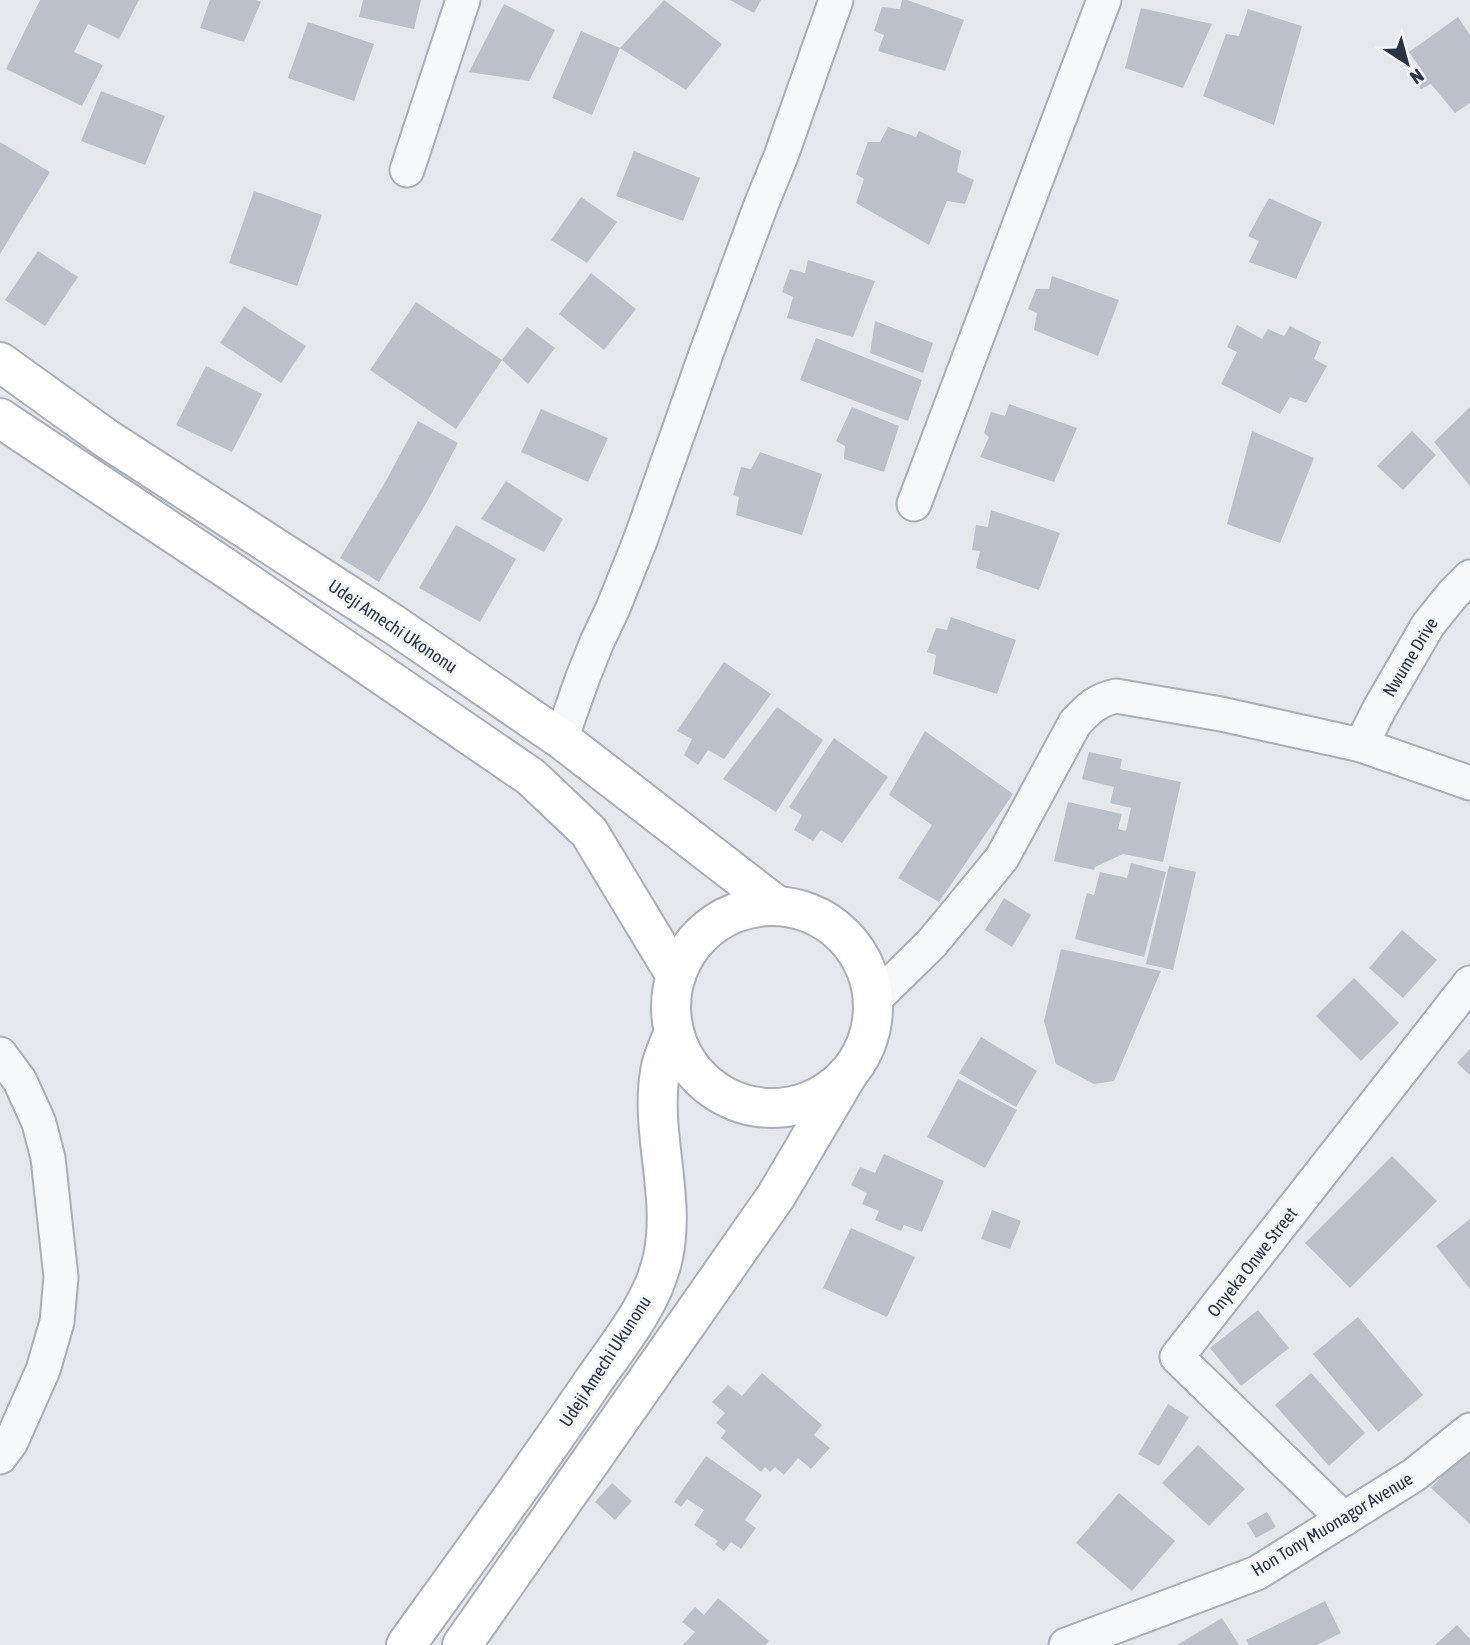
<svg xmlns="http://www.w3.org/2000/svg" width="1470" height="1645" font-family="'Asap Condensed',sans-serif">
<rect width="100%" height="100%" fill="#e4e7ec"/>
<g fill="#bbc0ca">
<polygon points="40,0 139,0 119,39 88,24 74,52 103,65 82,106 6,69"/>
<polygon points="210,0 256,0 261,2 244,42 200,28"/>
<polygon points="363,0 421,0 414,29 359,17"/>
<polygon points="664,0 722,44 686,90 620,48"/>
<polygon points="730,0 761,0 754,13"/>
<polygon points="902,0 907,0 964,20 945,71 878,51 884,35 874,31 882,7 900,9"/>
<polygon points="504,4 555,30 529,81 469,72"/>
<polygon points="1141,8 1212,24 1183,88 1125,68"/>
<polygon points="1248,9 1302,26 1274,125 1203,96 1226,34 1239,36"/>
<polygon points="1458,17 1470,35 1470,103 1455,113 1431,84 1421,89 1411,77 1421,69 1409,52"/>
<polygon points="308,22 374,44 354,101 288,78"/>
<polygon points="581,31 620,48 592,115 552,98"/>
<polygon points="101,91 165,116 145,165 81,141"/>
<polygon points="888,127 916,137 919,131 961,151 957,172 974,180 965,204 947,201 929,245 856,203 864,179 856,174 868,142 880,142"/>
<polygon points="0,142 50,172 0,254"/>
<polygon points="634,151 700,178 683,221 616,196"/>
<polygon points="254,191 322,215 297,286 229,263"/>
<polygon points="581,197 617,222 587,263 551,240"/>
<polygon points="1269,198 1322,222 1296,279 1249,262 1259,241 1248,236"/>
<polygon points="38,251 78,277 45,326 5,300"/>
<polygon points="808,260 875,281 853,337 787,318 793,297 782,292 790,269 805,273"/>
<polygon points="591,273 636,309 604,350 559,314"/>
<polygon points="1052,276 1119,300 1098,356 1034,330 1037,313 1028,309 1036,289 1049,289"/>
<polygon points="416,302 502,360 456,429 370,370"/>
<polygon points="244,306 306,346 281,383 220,343"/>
<polygon points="875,321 933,343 923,373 870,353"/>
<polygon points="1237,325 1262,339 1268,329 1284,336 1290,326 1321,342 1314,359 1327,366 1306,403 1290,397 1280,414 1221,384 1237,352 1227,347"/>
<polygon points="527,327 555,348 528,384 502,360"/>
<polygon points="816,338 922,380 908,421 800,380"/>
<polygon points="206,366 262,394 232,452 176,425"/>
<polygon points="1009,404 1077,428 1054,482 980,457 989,437 984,433 991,412 1005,416"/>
<polygon points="852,407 899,426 884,472 844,459 845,446 836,441"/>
<polygon points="1470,407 1470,486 1434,442"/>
<polygon points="541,409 608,438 588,482 521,452"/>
<polygon points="418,421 458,443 428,500 379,582 340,558 387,479"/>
<polygon points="1252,431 1314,458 1280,543 1227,524"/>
<polygon points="1412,431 1436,455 1403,490 1377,466"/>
<polygon points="760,452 822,474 802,535 736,515 739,497 733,495 741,467 751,469"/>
<polygon points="506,481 563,519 544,552 481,519"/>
<polygon points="991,510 1060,533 1039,590 976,568 980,551 972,550 976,525 988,527"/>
<polygon points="456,525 516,559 480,622 419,588"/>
<polygon points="951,617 1016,640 997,694 933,674 936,655 927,652 936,628 947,630"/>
<polygon points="724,662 771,694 724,759 708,750 698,765 684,755 692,739 677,731"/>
<polygon points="777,707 823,740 776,812 723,779"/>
<polygon points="925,731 1013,794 939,902 898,878 932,825 889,795"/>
<polygon points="834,738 888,777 842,843 821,830 813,841 794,830 802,815 789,807"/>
<polygon points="1089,752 1122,759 1120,769 1181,782 1163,862 1123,854 1095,867 1094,870 1054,861 1068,802 1122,814 1118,829 1126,831 1131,808 1110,803 1114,787 1082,779"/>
<polygon points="1131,863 1166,872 1144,957 1075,939 1087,893 1094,895 1100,872 1127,878"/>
<polygon points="1169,866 1196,872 1173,970 1146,964"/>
<polygon points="1004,898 1031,915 1012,947 985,930"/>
<polygon points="1402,930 1437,960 1403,998 1369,968"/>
<polygon points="1061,949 1161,971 1114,1081 1094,1084 1056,1064 1044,1021"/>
<polygon points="1354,978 1399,1023 1361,1061 1316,1016"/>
<polygon points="981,1037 1037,1071 1016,1107 959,1073"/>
<polygon points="1470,1049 1470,1075 1457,1063"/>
<polygon points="958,1079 1017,1110 985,1168 927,1137"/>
<polygon points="884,1154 944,1181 922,1232 904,1225 901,1231 875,1220 879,1211 862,1204 867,1193 851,1185 860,1167 875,1173"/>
<polygon points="1392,1156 1437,1201 1350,1288 1305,1243"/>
<polygon points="992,1210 1021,1221 1010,1249 981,1239"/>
<polygon points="1470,1219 1470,1289 1436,1246"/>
<polygon points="851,1228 915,1257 887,1317 823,1288"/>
<polygon points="1258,1310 1289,1348 1241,1386 1210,1348"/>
<polygon points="1358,1317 1423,1395 1378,1432 1313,1354"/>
<polygon points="762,1373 822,1425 814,1435 830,1448 811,1469 798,1458 784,1475 775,1467 770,1472 765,1467 761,1472 721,1438 726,1431 716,1423 725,1413 712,1402 728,1385 742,1396"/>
<polygon points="1311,1373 1365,1433 1329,1466 1275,1405"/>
<polygon points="1168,1404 1189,1417 1159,1466 1138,1454"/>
<polygon points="1198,1445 1245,1489 1209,1526 1162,1483"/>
<polygon points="1470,1446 1470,1524 1431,1488"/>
<polygon points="706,1456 762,1495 745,1520 756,1528 741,1549 731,1542 724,1551 715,1544 718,1541 694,1525 704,1510 687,1499 681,1507 674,1502"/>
<polygon points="612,1483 632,1501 615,1520 595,1502"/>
<polygon points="1119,1493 1175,1541 1132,1591 1076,1543"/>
<polygon points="1267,1512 1276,1527 1256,1538 1247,1523"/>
<polygon points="718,1598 769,1641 766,1645 683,1645 695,1632 682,1622 695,1607 704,1615"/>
<polygon points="1325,1601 1341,1633 1317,1645 1249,1645 1246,1640"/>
<polygon points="1222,1618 1239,1645 1177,1645"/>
<polygon points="1457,1625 1470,1639 1470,1645 1435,1645"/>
</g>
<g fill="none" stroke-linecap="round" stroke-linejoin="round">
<g stroke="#a9aeb7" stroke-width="37">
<g id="street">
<polyline points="407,170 463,0"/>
<polyline points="914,504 1104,0"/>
<polyline points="561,739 583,677 597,642 613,608 640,541 707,351 761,205 781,156 836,0"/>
<polyline points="1361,745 1380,708 1428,625 1453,594 1470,577"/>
<path d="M 874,1000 L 932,943 L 1002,858 L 1075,723 C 1088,709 1097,700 1116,696 L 1221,714 L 1361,745 L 1470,783"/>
<polyline points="0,1054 20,1081 39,1123 48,1158 61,1277 57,1322 43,1370 11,1442 0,1457"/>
<polyline points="1344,1519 1177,1357 1470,983"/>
<polyline points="1066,1645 1257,1573 1414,1475 1470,1430"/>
</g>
</g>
<g stroke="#a9aeb7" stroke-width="42">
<g id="secondary">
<polyline points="0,362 107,439 393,624 561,739 776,905"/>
<polyline points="0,418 236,575 531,777 589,832 676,976"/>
<circle cx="772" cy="1007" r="101"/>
<path d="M 406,1645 C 468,1559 531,1473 590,1386 C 617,1346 653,1305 663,1257 C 676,1196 650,1133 660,1072 C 662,1058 669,1044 674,1032"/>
<polyline points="462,1645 776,1196 848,1074"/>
</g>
</g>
<use href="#street" stroke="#f7f8fa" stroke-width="33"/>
<use href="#secondary" stroke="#fff" stroke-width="38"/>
</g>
<g text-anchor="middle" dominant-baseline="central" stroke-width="6" stroke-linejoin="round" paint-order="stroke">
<g font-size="18" fill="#2b3445" stroke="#f4f6f9">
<text transform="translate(393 626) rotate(34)">Udeji Amechi Ukononu</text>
<text transform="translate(1410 657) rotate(-59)">Nwume Drive</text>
<text transform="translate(1252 1262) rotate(-52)">Onyeka Onwe Street</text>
<text transform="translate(605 1361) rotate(-57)">Udeji Amechi Ukunonu</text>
<text transform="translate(1332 1524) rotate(-31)">Hon Tony Muonagor Avenue</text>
</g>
</g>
<g transform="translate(1407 63) rotate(144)" stroke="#f4f6f9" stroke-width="5" paint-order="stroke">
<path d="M0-5L12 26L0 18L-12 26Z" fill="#2b3445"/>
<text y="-10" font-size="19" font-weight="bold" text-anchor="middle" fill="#2b3445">N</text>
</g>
</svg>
